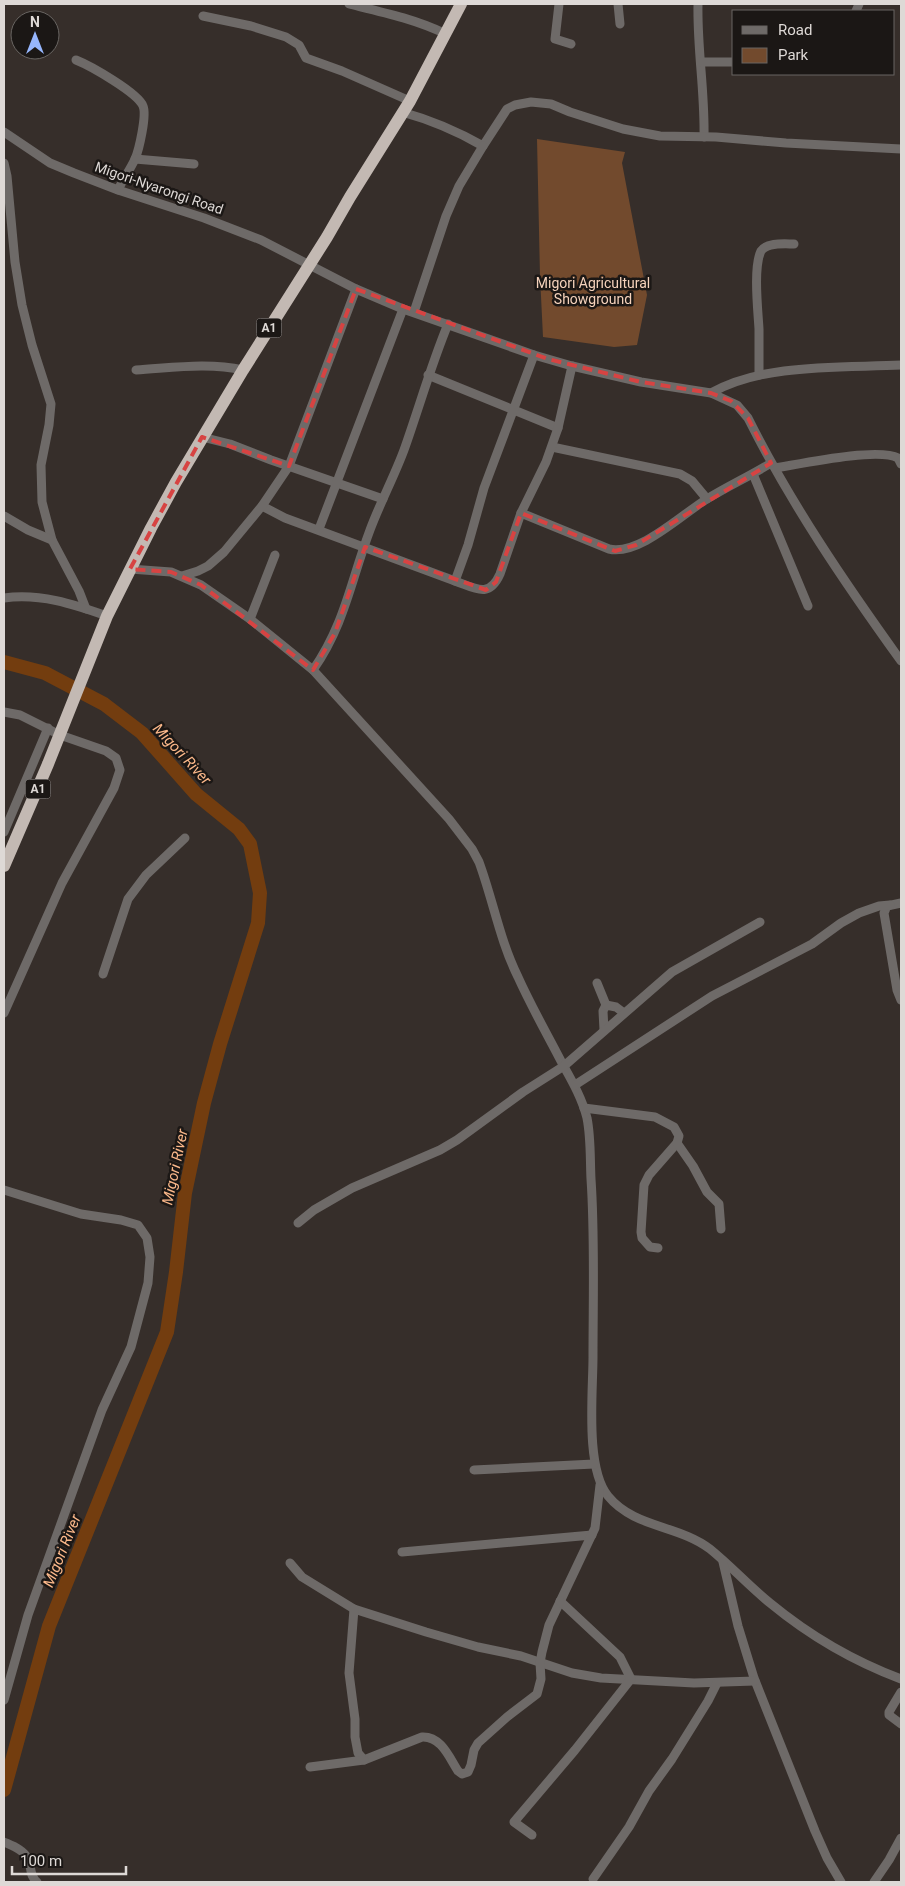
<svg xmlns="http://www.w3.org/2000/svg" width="905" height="1886" font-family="Roboto,sans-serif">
<rect width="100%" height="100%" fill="#362e2a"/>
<polygon fill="#724a2d" points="537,139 625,152 622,163 647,295 637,345 614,347 543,337 540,276"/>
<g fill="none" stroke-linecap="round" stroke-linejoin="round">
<polyline stroke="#733d0f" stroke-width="14" points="4,662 45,673 104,704 142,733 196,794 239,829 250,844 260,893 258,923 220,1044 204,1103 185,1193 176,1272 167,1332 49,1626 4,1790"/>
<g stroke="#6e6a68" stroke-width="9">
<path d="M 349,4 C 382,12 415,19 446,34"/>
<polyline points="559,4 555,39 571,44"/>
<polyline points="618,4 620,24"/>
<path d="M 698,4 C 697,49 705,91 704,137"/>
<polyline points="856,11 859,4"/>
<polyline points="203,16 251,26 286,37 299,45 306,58 342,71 410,101"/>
<path d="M 76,60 C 91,66 138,93 143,106 C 147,115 139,150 135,159 C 130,170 123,179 118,190"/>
<polyline points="701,62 734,62"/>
<path d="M 402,112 C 431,120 457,131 483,146 L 507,109 L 515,105 L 531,102 L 551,104 L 570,112 L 623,129 L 660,136 L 716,137 L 786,143 L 901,149"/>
<path d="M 4,132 L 50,163 L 74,173 L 118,190 L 204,218 L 261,240 L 356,289 L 403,309 L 534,355 L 572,366 L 641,382 L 711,393 L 737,405 L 748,418 C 791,504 845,583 901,661"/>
<polyline points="135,159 194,164"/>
<polyline points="4,163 7,176 15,262 22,305 32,345 51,404 49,425 41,465 42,502 52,540 79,591 86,609"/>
<polyline points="414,312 446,216 459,186 483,146"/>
<path d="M 136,370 C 171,368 208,362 243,370"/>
<polyline points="428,375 558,428"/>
<path d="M 759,375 C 759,360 759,344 759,329 C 758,311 753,267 761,251 C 767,242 785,244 794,244"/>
<path d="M 711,393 C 763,363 842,368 901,365"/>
<polyline points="202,437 230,444 271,460 383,499"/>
<polyline points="552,447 680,474 692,481 707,499"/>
<path d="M 775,468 C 800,464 878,447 898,458 L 901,464"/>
<polyline points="753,474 808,606"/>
<path d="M 262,506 L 285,518 L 455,581 C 475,588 489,599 500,574 L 521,513 L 546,462 L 558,428 L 572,366"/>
<path d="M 521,513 L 609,549 C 639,556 682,514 707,499 C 728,486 750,476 771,463"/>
<polyline points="4,516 28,530 52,540"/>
<polyline points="319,529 403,309"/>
<path d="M 130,569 L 171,572 L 201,585 L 250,619 L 313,670 L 449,819 L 472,849 L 479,862 C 493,900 500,941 518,977 C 531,1006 547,1034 562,1063 C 572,1081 582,1098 587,1118 C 591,1138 590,1159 591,1179 C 595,1238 593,1297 593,1357 C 593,1392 585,1468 608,1496 C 634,1528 679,1525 710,1549 C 731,1566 749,1586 770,1603 C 810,1636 853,1661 901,1679"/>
<polyline points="182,576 198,571 208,566 224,552 262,506 289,466 356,289"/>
<polyline points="455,581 468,545 484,488 534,355"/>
<path d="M 4,598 C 40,593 73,604 107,616"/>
<polyline points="250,619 275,555"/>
<path d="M 313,670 C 345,624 351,580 370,530 C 380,503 394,477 404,450 C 419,408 431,365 448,324"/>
<polyline points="4,712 20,715 60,735 106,751 116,758 120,770 114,788 62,883 4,1013"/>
<polyline points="4,832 48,728"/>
<polyline points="901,903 887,906 884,913 897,990 901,1000"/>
<polyline points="103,974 128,899 146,875 185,838"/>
<polyline points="597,983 606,1005 603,1011 604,1030"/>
<polyline points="606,1005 616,1007 624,1013"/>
<polyline points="575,1085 712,996 812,944 841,923 859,913 879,906 890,905"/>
<polyline points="584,1108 655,1117 674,1127 679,1136 677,1143 649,1175 644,1185 641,1232 642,1238 650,1247 658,1248"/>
<polyline points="677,1143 693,1166 707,1192 719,1204 721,1229"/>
<polyline points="4,1190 81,1214 121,1220 138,1225 147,1238 150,1257 148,1283 131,1347 102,1410 28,1615 4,1700"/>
<polyline points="298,1223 314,1210 352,1188 440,1150 457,1140 523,1092 564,1066 672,972 760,922"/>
<polyline points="474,1470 594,1464"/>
<polyline points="402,1552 592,1535"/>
<polyline points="723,1562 738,1626 754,1678 815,1831 827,1858 841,1882"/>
<polyline points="290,1563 302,1577 354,1609 426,1632 478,1647 521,1656 572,1673 601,1678 694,1683 755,1681"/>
<path d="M 354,1609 L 349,1673 L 355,1719 L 355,1737 L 358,1753 L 364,1760 L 422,1737 C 441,1736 449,1757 458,1771 L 462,1774 L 468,1772 L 471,1765 L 474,1750 L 478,1743 L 507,1717 L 537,1694 L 541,1679 L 540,1663 L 542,1652 L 549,1625 L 595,1528 L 600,1485"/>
<polyline points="901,1692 889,1712 889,1715 901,1724"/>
<polyline points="310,1767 364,1760"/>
<polyline points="532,1835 514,1822 575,1750 631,1679 620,1657 560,1601"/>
<path d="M 4,1842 C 13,1846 24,1850 28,1859 C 32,1867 29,1876 37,1882"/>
<polyline points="593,1879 629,1827 649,1791 672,1759 708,1701 717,1683"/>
<polyline points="874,1882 889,1860 901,1838"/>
</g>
<polyline stroke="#c3b9b3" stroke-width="12" points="4,866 48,764 107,616 151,528 176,482 243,370 327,237 350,197 410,101 461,4"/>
</g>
<path fill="none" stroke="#d74342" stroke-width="4" stroke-dasharray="10 6" stroke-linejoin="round" d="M 356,289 L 548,359 L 641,382 L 711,393 L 731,401 L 748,418 L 771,463 L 636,545 L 615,551 L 521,513 L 496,582 L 486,590 L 365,547 L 335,633 L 313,670 L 201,585 L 171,572 L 130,569 L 202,437 L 289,466 Z"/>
<g text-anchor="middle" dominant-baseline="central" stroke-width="5" stroke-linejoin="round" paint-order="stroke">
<g fill="#1b1715" stroke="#a49f9c" stroke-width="1">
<rect x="256.5" y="318.5" width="25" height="19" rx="4"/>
<rect x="25.5" y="779.5" width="25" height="19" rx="4"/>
</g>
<g font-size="12" font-weight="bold" fill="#ded9d6">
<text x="269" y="328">A1</text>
<text x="38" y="789">A1</text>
</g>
<g font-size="14" fill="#ded9d6" stroke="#1b1715">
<text transform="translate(159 188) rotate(19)">Migori-Nyarongi Road</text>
</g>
<g font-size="14" fill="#f6d3bc" stroke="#1b1715">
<text x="593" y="283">Migori Agricultural<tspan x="593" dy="16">Showground</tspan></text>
</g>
<g font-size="15" font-style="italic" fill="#fbb88a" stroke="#1b1715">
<text transform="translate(182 754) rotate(47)">Migori River</text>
<text transform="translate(175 1167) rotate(-78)">Migori River</text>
<text transform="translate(62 1551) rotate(-68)">Migori River</text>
</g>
</g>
<rect width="905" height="1886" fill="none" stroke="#ded9d6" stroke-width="10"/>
<rect x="732" y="10" width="162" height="65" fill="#1b1715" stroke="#696562"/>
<rect x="742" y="26" width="25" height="8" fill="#6e6a68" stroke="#696562"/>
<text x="778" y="35" font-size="15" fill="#ded9d6">Road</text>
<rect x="742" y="48" width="25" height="15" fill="#724a2d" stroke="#696562"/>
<text x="778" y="60" font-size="15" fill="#ded9d6">Park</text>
<g transform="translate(35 35)"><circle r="24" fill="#1b1715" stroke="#696562"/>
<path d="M0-4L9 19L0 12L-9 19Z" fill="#96b6fd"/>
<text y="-8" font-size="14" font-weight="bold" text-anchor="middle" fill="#ded9d6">N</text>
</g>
<path d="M12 1866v8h114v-8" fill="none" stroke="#ded9d6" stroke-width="2.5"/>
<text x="20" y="1866" font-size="15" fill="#ded9d6" stroke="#1b1715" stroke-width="4" paint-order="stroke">100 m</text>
</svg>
